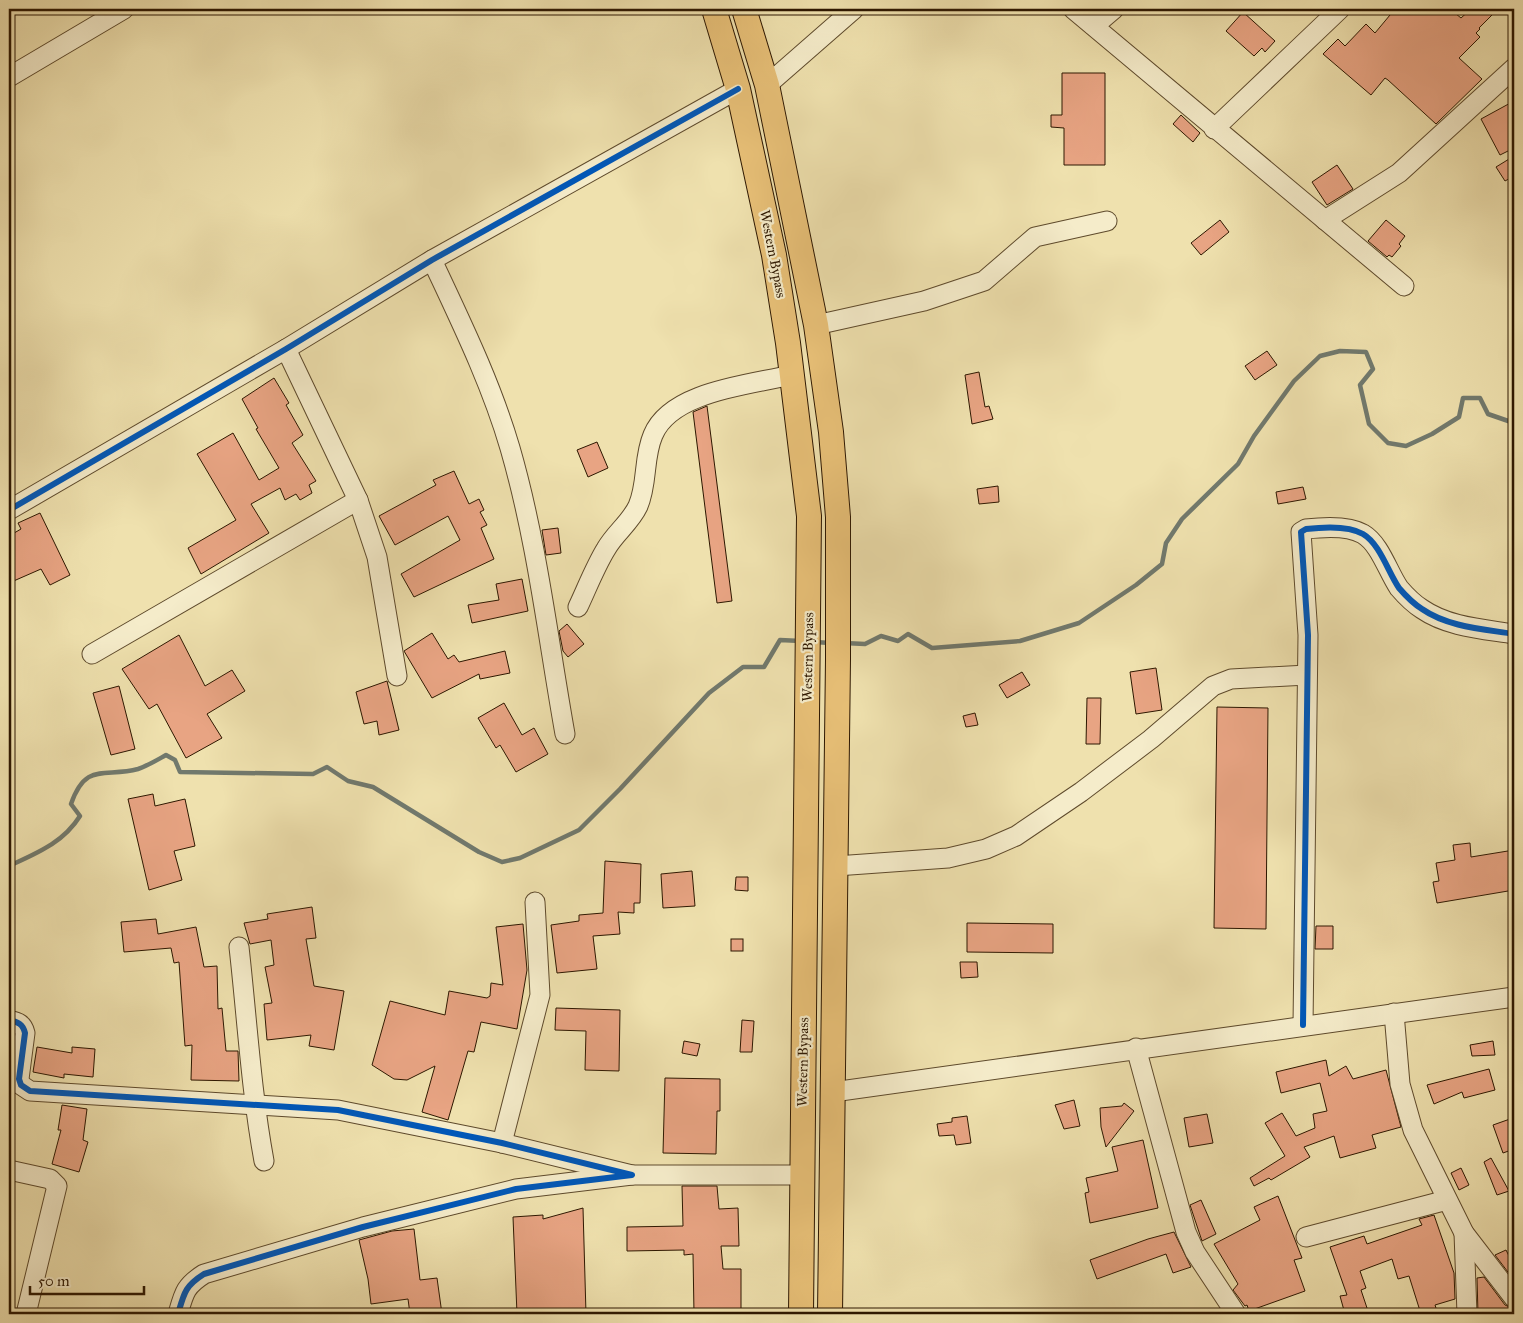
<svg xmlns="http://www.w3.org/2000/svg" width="1523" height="1323" font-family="'IM FELL Great Primer',serif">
<rect width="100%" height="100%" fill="#efe1ae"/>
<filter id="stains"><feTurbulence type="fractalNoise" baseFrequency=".004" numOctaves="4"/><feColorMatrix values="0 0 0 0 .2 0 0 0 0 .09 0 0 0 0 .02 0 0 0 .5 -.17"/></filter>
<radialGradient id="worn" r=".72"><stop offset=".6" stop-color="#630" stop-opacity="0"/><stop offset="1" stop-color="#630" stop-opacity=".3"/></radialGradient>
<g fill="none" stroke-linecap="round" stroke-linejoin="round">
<g stroke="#71796d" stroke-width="4.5">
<polyline points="814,642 831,643"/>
<polyline points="844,643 865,644 881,636 898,641 908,634 932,648 1020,641 1079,623 1136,585 1162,564 1166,543 1182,519 1238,464 1254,436 1294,381 1320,356 1340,351 1366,352 1373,369 1360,385 1369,424 1388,443 1406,446 1432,434 1459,417 1463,398 1480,398 1488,414 1514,423"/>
<path d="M 9,866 C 37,853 63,843 80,816 L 71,804 C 86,761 105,778 138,769 C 147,766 157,760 166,755 L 175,760 L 180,772 L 313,774 L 327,767 L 348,781 L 373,787 L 479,852 L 502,862 L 520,858 L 579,830 L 620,789 L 709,693 L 743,667 L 764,667 L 780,640 L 801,641"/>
</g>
</g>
<g fill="#e8a483" stroke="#2d1700">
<polygon points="1395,9 1450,9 1461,18 1471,9 1498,9 1479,28 1480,29 1476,33 1480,37 1459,58 1482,79 1436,124 1388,80 1385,78 1371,95 1323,54 1338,39 1345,46 1366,24 1375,33"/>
<polygon points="1243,12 1275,41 1265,52 1262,48 1254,56 1226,31"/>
<polygon points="1062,73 1105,73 1105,165 1064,165 1064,128 1051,127 1051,115 1062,115"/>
<polygon points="1514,101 1514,148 1500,155 1481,119"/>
<polygon points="1181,115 1200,133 1193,142 1173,124"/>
<polygon points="1514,156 1514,176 1505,181 1496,167"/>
<polygon points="1337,165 1353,189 1327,205 1312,182"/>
<polygon points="1220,220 1229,232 1201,255 1191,243"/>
<polygon points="1386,220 1405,236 1399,244 1401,246 1392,257 1389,255 1387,257 1368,241"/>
<polygon points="1267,351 1277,365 1255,380 1245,366"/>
<polygon points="979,372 985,407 989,406 993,419 972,424 965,375"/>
<polygon points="274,378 289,403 286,405 303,435 292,443 316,481 309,485 312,493 300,500 296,494 285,500 280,488 251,504 269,533 201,574 188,548 236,520 197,454 233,433 259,480 279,468 256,429 258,428 242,399"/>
<polygon points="707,406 732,601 717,603 693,412"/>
<polygon points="597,442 608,468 588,477 577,450"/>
<polygon points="454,471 469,504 479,499 484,510 480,512 487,525 481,528 494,559 414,597 401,574 460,540 448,516 395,545 379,516 436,485 433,480"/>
<polygon points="998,486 999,502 979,504 977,489"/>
<polygon points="1303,487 1306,499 1278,504 1276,492"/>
<polygon points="40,513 70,575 50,585 41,569 9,583 9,536 21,529 18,523"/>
<polygon points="558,528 561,553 546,555 542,530"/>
<polygon points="522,579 528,611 472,623 468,605 499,600 496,584"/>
<polygon points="567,624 584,644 568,657 563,651 559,631"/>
<polygon points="432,633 448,659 454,655 459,662 505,651 510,673 480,679 479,674 432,698 404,651"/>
<polygon points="179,635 205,686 232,670 245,691 207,714 222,738 186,758 157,704 149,709 122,669"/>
<polygon points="1156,668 1162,710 1136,714 1130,672"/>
<polygon points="1022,672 1030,685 1007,698 999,685"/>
<polygon points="387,681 399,730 379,735 377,721 364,724 356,692"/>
<polygon points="119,686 135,749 111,755 93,693"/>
<polygon points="1087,698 1101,698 1100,744 1086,744"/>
<polygon points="504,703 522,735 534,728 548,754 516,772 500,745 496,748 478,718"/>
<polygon points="1217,707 1268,708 1266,929 1214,928"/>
<polygon points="975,713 978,725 966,727 963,716"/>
<polygon points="153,794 155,806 185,799 195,846 174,851 182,880 149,890 128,799"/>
<polygon points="1470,843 1471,857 1514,850 1514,890 1437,903 1433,882 1439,881 1436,863 1455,860 1453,845"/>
<polygon points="605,861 641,864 640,903 634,903 634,913 618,912 620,934 593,936 597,969 557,973 551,925 579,921 579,915 603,913"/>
<polygon points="692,871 695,906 663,908 661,874"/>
<polygon points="736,877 748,877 748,891 735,890"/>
<polygon points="312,907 316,938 306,939 314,986 344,991 334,1050 309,1046 311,1035 267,1040 264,1004 272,1003 265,967 274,965 271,940 250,944 244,923 268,919 267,914"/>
<polygon points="156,919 158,934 196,927 204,967 217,966 218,1009 222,1008 226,1051 238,1051 239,1081 191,1080 192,1045 185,1046 179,962 174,963 171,948 124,952 121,922"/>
<polygon points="967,923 1053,924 1053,953 967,952"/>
<polygon points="523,924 527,970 517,1029 481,1022 474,1052 468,1051 448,1120 422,1112 435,1066 407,1080 394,1079 372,1065 390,1001 445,1015 449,991 487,998 490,996 491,983 503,985 496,927"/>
<polygon points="1316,926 1333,926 1333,949 1315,949"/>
<rect x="731" y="939" width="12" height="12"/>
<polygon points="960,962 977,962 978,977 961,978"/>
<polygon points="556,1008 620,1010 619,1071 585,1070 586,1031 555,1030"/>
<polygon points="742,1020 754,1021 752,1052 740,1052"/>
<polygon points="684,1041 700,1044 697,1056 682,1053"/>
<polygon points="1493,1041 1495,1055 1472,1056 1470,1045"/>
<polygon points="37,1047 72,1053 72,1047 95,1049 93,1077 64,1074 64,1078 33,1072"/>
<polygon points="1326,1060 1329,1076 1346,1066 1353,1079 1386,1070 1401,1127 1372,1135 1376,1148 1340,1158 1334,1136 1304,1147 1310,1157 1271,1180 1269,1178 1254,1186 1250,1178 1285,1156 1265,1123 1282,1113 1296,1136 1315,1128 1313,1114 1327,1111 1320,1083 1281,1093 1276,1072"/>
<polygon points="1489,1069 1495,1090 1464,1098 1462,1092 1434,1104 1427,1085"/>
<polygon points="665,1078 720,1079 720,1111 717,1111 716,1154 663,1153"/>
<polygon points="1074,1100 1080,1126 1064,1129 1055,1105"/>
<polygon points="1124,1103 1134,1111 1106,1147 1101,1127 1100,1108 1122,1106"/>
<polygon points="62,1105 87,1109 83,1140 88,1142 79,1172 52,1164 61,1130 58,1130"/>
<polygon points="1207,1114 1213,1143 1189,1147 1184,1118"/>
<polygon points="967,1116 971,1143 956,1145 954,1135 939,1136 937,1124 952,1122 952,1118"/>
<polygon points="1510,1119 1514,1131 1514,1149 1503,1153 1493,1125"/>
<polygon points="1143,1140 1158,1208 1090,1223 1085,1193 1089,1192 1086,1178 1118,1171 1112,1147"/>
<polygon points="1491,1158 1509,1191 1497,1195 1484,1162"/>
<polygon points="1461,1168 1469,1185 1459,1190 1451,1173"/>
<polygon points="682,1186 717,1186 719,1209 738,1208 739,1246 721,1246 723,1269 741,1269 741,1314 694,1314 693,1254 684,1255 684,1250 627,1251 627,1227 683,1226"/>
<polygon points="1278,1196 1302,1258 1294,1260 1305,1291 1249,1311 1247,1305 1245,1306 1233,1290 1238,1284 1214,1244 1260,1220 1254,1207"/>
<polygon points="1201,1200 1216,1234 1202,1241 1190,1205"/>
<polygon points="583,1208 586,1314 517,1314 513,1217 543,1215 543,1219"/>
<polygon points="1434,1215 1454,1273 1455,1299 1435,1305 1438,1314 1421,1314 1409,1276 1398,1279 1392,1259 1360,1271 1366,1288 1361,1290 1369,1314 1345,1314 1340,1296 1347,1295 1330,1247 1364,1236 1367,1244 1422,1225 1419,1219"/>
<polygon points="414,1229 420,1280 437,1278 442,1314 410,1314 408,1299 371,1304 368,1279 359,1240 392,1231"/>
<polygon points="1174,1232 1191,1267 1173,1273 1166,1254 1097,1279 1090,1260 1148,1239"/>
<polygon points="1506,1250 1514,1266 1514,1280 1495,1255"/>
<polygon points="1484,1277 1505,1305 1514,1309 1514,1314 1478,1314 1477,1278"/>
</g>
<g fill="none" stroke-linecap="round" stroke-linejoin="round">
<g stroke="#5e4a2c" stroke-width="21">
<g id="minor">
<polyline points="1073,9 1404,286"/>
<polyline points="1094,26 1114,9"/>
<polyline points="9,77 124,9"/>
<polyline points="767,85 854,9"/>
<polyline points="1214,129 1340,9"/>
<polyline points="1325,220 1399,173 1514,68"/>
<path d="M 432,260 C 461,322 491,383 510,448 C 537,541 548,639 565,734"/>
<polyline points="816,325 924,301 984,281 1035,237 1107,221"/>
<polyline points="286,349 358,500 377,557 397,676"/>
<polyline points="9,510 286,349 432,260 738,89"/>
<path d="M 578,607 C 587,588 595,567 606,549 C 615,533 630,523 638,506 C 648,483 643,458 653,435 C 671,391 750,385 791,375"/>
<polyline points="92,654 358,500"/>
<polyline points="836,866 948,858 986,849 1016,836 1081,792 1151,739 1213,686 1231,679 1307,675"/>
<path d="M 239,947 C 247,1018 251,1090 264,1161"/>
<polyline points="1394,1013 1400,1084 1413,1130 1464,1233 1514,1298"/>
<path d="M 9,1020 C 18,1022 23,1024 25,1033 L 19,1079 L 21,1085 L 30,1091 L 338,1110 L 502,1143 L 632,1175 L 516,1189 L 363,1227 L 204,1274 C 185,1286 184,1293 178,1314"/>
<path d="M 1303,1025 L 1308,635 L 1301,532 L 1306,529 C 1323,527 1348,525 1363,534 C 1380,544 1388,572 1399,588 C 1405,595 1414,604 1422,609 C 1448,627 1483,629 1514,634"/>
<polyline points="1136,1048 1186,1232 1195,1252 1236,1314"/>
<polyline points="833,1092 1514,997"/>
<polyline points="502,1143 540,995 535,902"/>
<polyline points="9,1170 50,1179 57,1186 26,1314"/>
<polyline points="632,1175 802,1175"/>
<polyline points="1464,1233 1467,1314"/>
<polyline points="1306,1237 1447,1200"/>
</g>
</g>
<g stroke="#2d1700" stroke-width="26">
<g id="major">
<polyline points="714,9 738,89 774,255 788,343 809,516 801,1314"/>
<polyline points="744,9 767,85 816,325 831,432 838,517 838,659 830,1314"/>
</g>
</g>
<use href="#minor" stroke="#f5ecca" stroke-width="19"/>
<use href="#major" stroke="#e8c077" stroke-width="24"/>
<g stroke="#f5ecca" stroke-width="9">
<g id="cycleway">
<polyline points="9,510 286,349 432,260 738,89"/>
<path d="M 9,1020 C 18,1022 23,1024 25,1033 L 19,1079 L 21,1085 L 30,1091 L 338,1110 L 502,1143 L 632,1175 L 516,1189 L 363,1227 L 204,1274 C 185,1286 184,1293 178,1314"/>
<path d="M 1303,1025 L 1308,635 L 1301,532 L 1306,529 C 1323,527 1348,525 1363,534 C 1380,544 1388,572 1399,588 C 1405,595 1414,604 1422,609 C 1448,627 1483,629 1514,634"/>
</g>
</g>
<use href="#cycleway" stroke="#0057b8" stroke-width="6"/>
</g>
<g text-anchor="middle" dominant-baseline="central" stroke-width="4.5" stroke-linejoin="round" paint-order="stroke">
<g font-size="14" fill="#2d1700" stroke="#f5ecca">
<text transform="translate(773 254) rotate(79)">Western Bypass</text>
<text transform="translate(808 657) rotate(-89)">Western Bypass</text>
<text transform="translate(803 1062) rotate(-89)">Western Bypass</text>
</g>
</g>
<rect width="1523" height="1323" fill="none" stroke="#efe1ae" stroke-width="30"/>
<rect x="10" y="10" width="1503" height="1303" fill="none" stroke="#2d1700" stroke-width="2.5"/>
<rect x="15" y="15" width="1493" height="1293" fill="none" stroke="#2d1700"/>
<path d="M30 1286v8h114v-8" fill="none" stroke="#2d1700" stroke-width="2.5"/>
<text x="38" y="1286" font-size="15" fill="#2d1700" stroke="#f5ecca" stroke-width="4" paint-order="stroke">50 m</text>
<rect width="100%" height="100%" filter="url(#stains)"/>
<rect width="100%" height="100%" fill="url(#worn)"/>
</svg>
